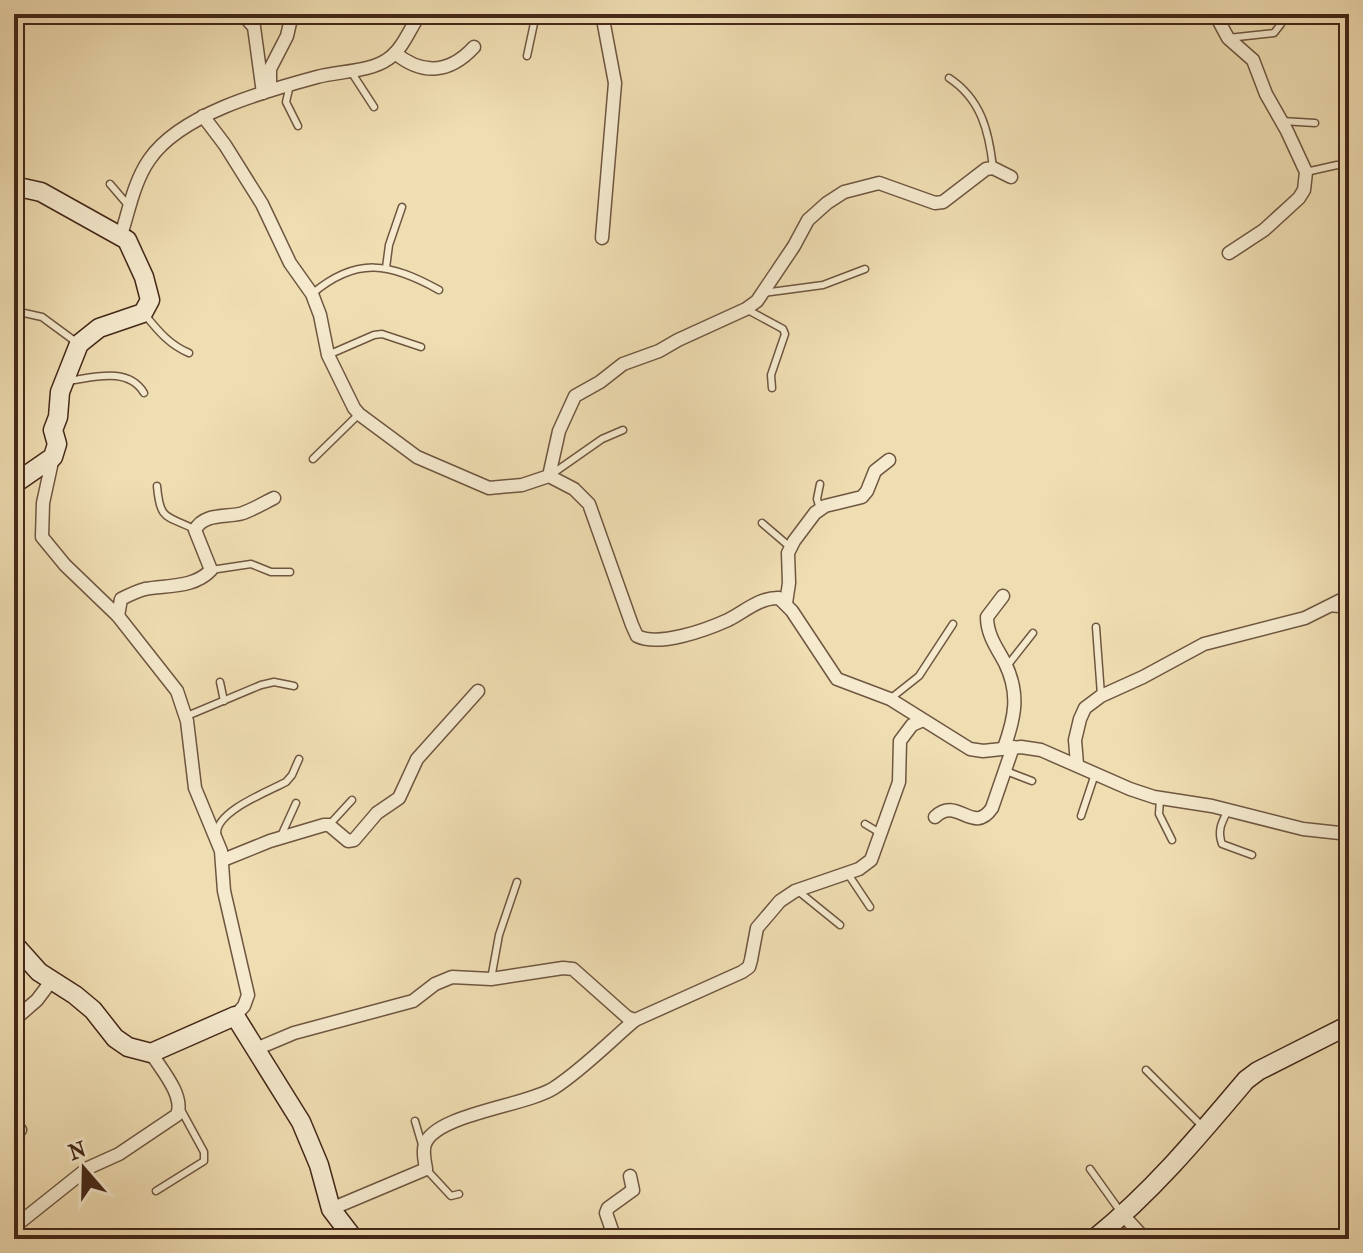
<svg xmlns="http://www.w3.org/2000/svg" width="1363" height="1253" font-family="'IM FELL French Canon',serif">
<rect width="100%" height="100%" fill="#f0deb3"/>
<filter id="stains"><feTurbulence type="fractalNoise" baseFrequency=".0025" numOctaves="4"/><feColorMatrix values="0 0 0 0 .2 0 0 0 0 .09 0 0 0 0 .02 0 0 0 .5 -.17"/></filter>
<radialGradient id="worn" r=".72"><stop offset=".6" stop-color="#630" stop-opacity="0"/><stop offset="1" stop-color="#630" stop-opacity=".3"/></radialGradient>
<g fill="none" stroke-linecap="round" stroke-linejoin="round">
<g stroke="#6f5640" stroke-width="9">
<g id="lane">
<polyline points="1228,38 1274,33 1281,24 1277,15"/>
<polyline points="527,56 536,14"/>
<polyline points="350,70 374,107"/>
<path d="M 949,78 C 981,99 989,131 993,168"/>
<polyline points="290,85 286,102 298,126"/>
<polyline points="1282,121 1315,123"/>
<polyline points="1306,172 1337,165 1349,167"/>
<polyline points="110,184 128,205"/>
<polyline points="386,268 389,245 402,207"/>
<polyline points="763,293 823,285 865,269"/>
<path d="M 312,294 C 357,256 390,263 439,290"/>
<polyline points="746,309 783,329 785,334 771,375 772,388"/>
<polyline points="24,313 42,317 76,342"/>
<path d="M 146,316 C 159,332 170,345 189,353"/>
<polyline points="328,355 374,335 382,334 421,347"/>
<path d="M 67,381 C 92,378 128,366 144,393"/>
<polyline points="313,459 359,414"/>
<polyline points="552,474 602,439 623,430"/>
<path d="M 157,486 C 160,521 166,515 194,529"/>
<polyline points="820,509 817,499 820,484"/>
<polyline points="762,523 790,547"/>
<polyline points="211,570 251,564 271,572 290,572"/>
<polyline points="1329,608 1349,610"/>
<polyline points="1096,627 1101,695"/>
<polyline points="1007,666 1033,633"/>
<polyline points="220,682 224,701"/>
<polyline points="890,699 919,676 953,624"/>
<polyline points="187,716 261,685 274,682 294,686"/>
<polyline points="1006,771 1032,781"/>
<polyline points="1160,799 1159,814 1172,840"/>
<path d="M 1228,810 C 1222,822 1217,830 1222,844 L 1252,855"/>
<polyline points="1081,816 1095,774"/>
<polyline points="330,824 352,800"/>
<polyline points="865,824 880,833"/>
<path d="M 217,833 C 217,811 267,792 286,782 L 292,775 L 299,759"/>
<polyline points="281,836 296,803"/>
<polyline points="848,874 870,907"/>
<polyline points="798,891 840,925"/>
<polyline points="491,979 499,935 517,882"/>
<polyline points="1146,1070 1203,1127"/>
<polyline points="415,1121 423,1148"/>
<polyline points="426,1169 451,1196 459,1194"/>
<polyline points="1090,1169 1120,1211"/>
<polyline points="156,1191 204,1161 204,1152 180,1108"/>
</g>
</g>
<g stroke="#6f5640" stroke-width="15">
<g id="street">
<polyline points="238,14 245,17 254,27 263,93"/>
<polyline points="602,14 615,83 602,238"/>
<polyline points="1215,14 1228,38 1253,60 1266,94 1287,131 1306,172 1304,190 1299,198 1264,230 1229,253"/>
<path d="M 395,53 C 423,76 450,73 474,47"/>
<polyline points="270,87 270,69 287,36 292,14"/>
<polyline points="203,116 225,145 262,204 290,263 312,294 320,315 328,355 354,408 359,414 417,457 489,488 522,485 549,476 559,431 575,396 600,382 623,364 659,351 678,340 746,309 757,301 794,246 808,220 827,203 844,192 879,183 935,203 943,202 986,169 993,168 1011,177"/>
<path d="M 121,235 C 129,210 134,182 149,160 C 180,114 265,91 317,77 C 339,71 370,72 388,59 C 403,49 410,28 420,14"/>
<polyline points="53,457 43,503 42,537 65,565 118,616 177,691 187,721 195,788 221,851 224,891 248,995 244,1006 235,1016"/>
<path d="M 549,476 L 574,489 L 589,504 L 632,625 L 637,636 C 659,647 706,630 728,620 C 744,612 760,597 779,598 L 792,611 L 837,679 L 890,699 L 970,749 L 983,751 L 1021,747 L 1041,750 L 1130,789 L 1154,797 L 1212,806 L 1303,829 L 1349,834"/>
<path d="M 1003,596 L 987,617 C 987,635 997,648 1005,663 C 1020,694 1015,717 1004,748"/>
<polyline points="786,603 789,583 788,553 794,541 815,513 825,506 862,497 867,491 875,471 889,460"/>
<path d="M 118,616 L 121,599 C 129,595 137,591 145,589 C 168,585 194,588 211,570 L 195,530 C 204,512 228,518 243,513 C 254,509 264,503 274,498"/>
<polyline points="1077,764 1075,740 1080,719 1085,708 1101,696 1143,677 1204,644 1305,618 1349,596"/>
<path d="M 935,817 C 957,795 973,836 992,808 L 1013,747"/>
<polyline points="223,860 270,841 324,825 329,825 348,841 354,840 377,813 399,798 417,759 478,691"/>
<polyline points="14,1020 37,1000 52,980"/>
<polyline points="256,1049 294,1033 413,1001 435,984 452,977 491,979 563,968 573,969 627,1017 635,1020 742,972 749,967 751,960 757,928 780,901 795,891 859,869 871,860 899,782 900,741 912,725 921,721"/>
<polyline points="14,1123 20,1130"/>
<path d="M 331,1209 L 426,1169 C 425,1161 422,1152 425,1144 C 436,1114 526,1106 554,1088 C 583,1069 608,1043 635,1020"/>
<polyline points="1123,1215 1145,1239"/>
<path d="M 14,1227 L 88,1168 L 119,1154 L 177,1115 C 185,1096 161,1069 151,1053"/>
<polyline points="615,1239 606,1213 608,1208 633,1190 630,1176"/>
</g>
</g>
<g stroke="#442819" stroke-width="21">
<g id="secondary">
<polyline points="14,186 41,192 127,240 144,277 150,300 143,313 99,328 79,344 60,392 58,417 53,430 57,444 53,457 14,484"/>
<polyline points="14,944 39,972 75,995 93,1010 115,1038 128,1047 151,1053 235,1016 301,1122 319,1165 331,1209 354,1239"/>
<path d="M 1094,1239 C 1152,1192 1198,1137 1246,1080 L 1258,1071 L 1349,1025"/>
</g>
</g>
<use href="#lane" stroke="#f5eace" stroke-width="6"/>
<use href="#street" stroke="#f5eace" stroke-width="12"/>
<use href="#secondary" stroke="#f5eace" stroke-width="18"/>
</g>
<rect width="1363" height="1253" fill="none" stroke="#f0deb3" stroke-width="48"/>
<rect x="16" y="16" width="1331" height="1221" fill="none" stroke="#442819" stroke-width="4"/>
<rect x="24" y="24" width="1315" height="1205" fill="none" stroke="#442819" stroke-width="2"/>
<g transform="translate(84 1169) rotate(340)" stroke="#f5eace" stroke-width="6" paint-order="stroke">
<path d="M0-6L14 30L0 20L-14 30Z" fill="#442819"/>
<text y="-12" font-size="22" font-weight="bold" text-anchor="middle" fill="#442819">N</text>
</g>
<rect width="100%" height="100%" filter="url(#stains)"/>
<rect width="100%" height="100%" fill="url(#worn)"/>
</svg>
